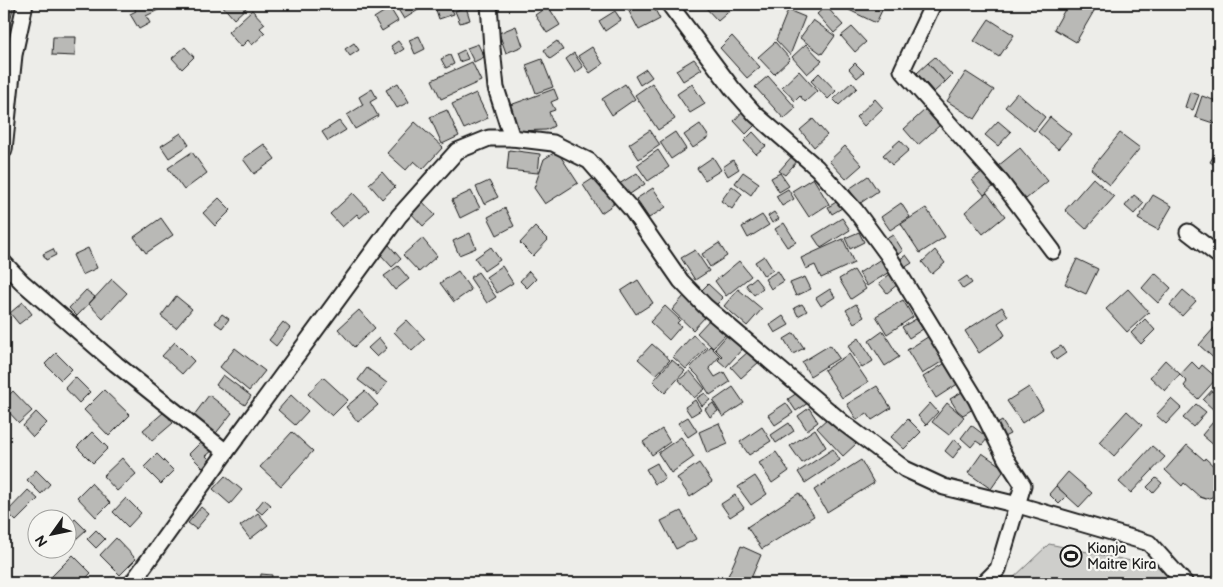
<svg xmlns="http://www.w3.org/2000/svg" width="1223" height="587" font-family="'Balsamiq Sans',sans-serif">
<rect width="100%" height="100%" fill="#edede9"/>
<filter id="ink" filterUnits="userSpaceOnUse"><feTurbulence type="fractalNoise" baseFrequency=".02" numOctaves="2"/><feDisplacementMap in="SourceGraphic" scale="10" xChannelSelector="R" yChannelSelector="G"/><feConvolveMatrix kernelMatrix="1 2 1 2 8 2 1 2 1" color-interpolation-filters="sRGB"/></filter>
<g filter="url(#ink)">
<polygon fill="#cececb" stroke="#757574" points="1049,544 1160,567 1173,583 1008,583"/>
<g fill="#b9b9b6" stroke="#1c1c1c">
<polygon points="4,4 14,4 10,21 4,20"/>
<polygon points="132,4 157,4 160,9 146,16 150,23 139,29 130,14 136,11"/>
<polygon points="221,4 245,4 248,6 234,19"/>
<polygon points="400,4 421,4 423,7 404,19 396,6"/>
<polygon points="445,4 450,4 454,14 439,19 435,7"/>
<polygon points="625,4 652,4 660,19 639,30"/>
<polygon points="707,4 732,4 734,7 718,21 704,6"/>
<polygon points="852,4 885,4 876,23 849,10"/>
<polygon points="1068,4 1098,4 1076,42 1054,29"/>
<polygon points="548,6 560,25 547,33 535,15"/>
<polygon points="826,6 843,25 834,33 817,14"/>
<polygon points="466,7 470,20 460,23 455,11"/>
<polygon points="390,8 398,21 382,31 374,18"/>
<polygon points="252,10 265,24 260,28 265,33 252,45 248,40 241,47 228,32"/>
<polygon points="788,10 805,17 790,55 776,40"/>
<polygon points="615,11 621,20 605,31 599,21"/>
<polygon points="989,19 1014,35 999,57 974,41"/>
<polygon points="813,20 835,36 822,54 800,38"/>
<polygon points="516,26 523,46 506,53 499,33"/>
<polygon points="852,27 866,42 855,52 841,36"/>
<polygon points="419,36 425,49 415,54 409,40"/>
<polygon points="732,36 760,67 747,78 720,48"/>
<polygon points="53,37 76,37 75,56 52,55"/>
<polygon points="398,41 404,49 396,54 391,46"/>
<polygon points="557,41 563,50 550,59 544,50"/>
<polygon points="775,42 790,59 774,74 758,57"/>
<polygon points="354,43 359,50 350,56 345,49"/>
<polygon points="478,44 484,57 474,62 467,48"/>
<polygon points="806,44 822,61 807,74 792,57"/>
<polygon points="185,47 194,57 182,69 172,58"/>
<polygon points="592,47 603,64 590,73 578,56"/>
<polygon points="464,50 468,59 459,62 456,54"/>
<polygon points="574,53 583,67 575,73 566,59"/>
<polygon points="450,55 454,64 446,68 441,59"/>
<polygon points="935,57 952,75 945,82 928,63"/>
<polygon points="542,59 553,87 536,93 526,65"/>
<polygon points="694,59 702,69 683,81 676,70"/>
<polygon points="472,62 481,81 441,99 432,80"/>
<polygon points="855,63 864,72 857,78 849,69"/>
<polygon points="928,63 945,82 934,92 917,73"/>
<polygon points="646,69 652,77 640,85 635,76"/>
<polygon points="799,71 817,91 805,102 800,96 795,101 782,87"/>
<polygon points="966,72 994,90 975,119 947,101"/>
<polygon points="819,73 836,91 828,99 811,81"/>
<polygon points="768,76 796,108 784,119 755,87"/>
<polygon points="852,82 857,88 839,105 833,99"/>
<polygon points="398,83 409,102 397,108 386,90"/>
<polygon points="652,83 675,119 658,130 635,95"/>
<polygon points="625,84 635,99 612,115 602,99"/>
<polygon points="692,84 705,104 690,113 677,94"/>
<polygon points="372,89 377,98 370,102 378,116 355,129 347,115 363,105 359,97"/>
<polygon points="554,89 558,99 551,102 555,110 549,112 554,126 546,130 515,131 505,107"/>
<polygon points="1190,92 1199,95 1193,110 1185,107"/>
<polygon points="476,93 488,118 464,129 452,104"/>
<polygon points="1017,93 1045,117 1034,131 1005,107"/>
<polygon points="1202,96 1219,102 1219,125 1195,117"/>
<polygon points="875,99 883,108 864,126 856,117"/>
<polygon points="926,109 940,125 918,145 904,129"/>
<polygon points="447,110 459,136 442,144 430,117"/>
<polygon points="743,111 756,124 746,134 734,121"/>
<polygon points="1050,117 1071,134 1058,149 1038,132"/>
<polygon points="813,119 827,135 814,147 800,130"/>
<polygon points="339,121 346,130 328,141 322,132"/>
<polygon points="998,121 1011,132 998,146 985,135"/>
<polygon points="415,122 443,147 423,169 414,161 406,170 387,153"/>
<polygon points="700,124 709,137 693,148 684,135"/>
<polygon points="650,130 660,145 639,159 629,144"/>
<polygon points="675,132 686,149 671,159 660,142"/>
<polygon points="753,132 766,146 756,154 744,141"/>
<polygon points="181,133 189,145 169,158 161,146"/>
<polygon points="1120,133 1140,148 1110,185 1091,169"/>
<polygon points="900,140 909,150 892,165 883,155"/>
<polygon points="264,144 275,159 254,174 243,159"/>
<polygon points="845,146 862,165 846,179 829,161"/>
<polygon points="1219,147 1219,168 1210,162"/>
<polygon points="1020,148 1048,181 1026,199 998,166"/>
<polygon points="509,150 540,154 538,173 507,170"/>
<polygon points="658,150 669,167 648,181 637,165"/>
<polygon points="557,151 578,183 545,204 534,188 544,159"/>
<polygon points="192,152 207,173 184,190 168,168"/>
<polygon points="794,154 799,159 785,175 779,171"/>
<polygon points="713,157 721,170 705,180 697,168"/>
<polygon points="733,160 739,169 728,176 723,167"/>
<polygon points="984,170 996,184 984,195 972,180"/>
<polygon points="382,172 395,187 382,199 369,184"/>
<polygon points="743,172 759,183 751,195 735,183"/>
<polygon points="637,173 645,184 627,196 619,184"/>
<polygon points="780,173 789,186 779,192 771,178"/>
<polygon points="597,176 614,204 601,213 583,185"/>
<polygon points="868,176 878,191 859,204 849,189"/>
<polygon points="813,178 829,204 809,217 792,191"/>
<polygon points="1093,178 1114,197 1086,229 1065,210"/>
<polygon points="489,181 498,197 484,204 476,187"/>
<polygon points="732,186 742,194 732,209 721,201"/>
<polygon points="653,188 666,207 649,218 636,199"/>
<polygon points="788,189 794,199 782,206 776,196"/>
<polygon points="471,191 480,208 460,218 452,200"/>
<polygon points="353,193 369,210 360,218 357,214 342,227 330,214"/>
<polygon points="987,193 1005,216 983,234 965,212"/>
<polygon points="1134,195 1144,203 1134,214 1125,206"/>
<polygon points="1153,195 1172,206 1158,230 1138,219"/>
<polygon points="219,198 231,210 215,226 203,213"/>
<polygon points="421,200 435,215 423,226 409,211"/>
<polygon points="838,201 842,208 832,214 828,207"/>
<polygon points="901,203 910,217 890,230 881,217"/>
<polygon points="505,208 514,226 497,235 488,217"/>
<polygon points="926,208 945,237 920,253 901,224"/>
<polygon points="774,212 779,219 772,223 768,216"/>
<polygon points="762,215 769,225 748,238 742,227"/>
<polygon points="161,218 173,235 146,253 134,237"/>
<polygon points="842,218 850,230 821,248 813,236"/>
<polygon points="784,223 796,242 787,247 775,229"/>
<polygon points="535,227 548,240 533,256 520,243"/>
<polygon points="859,232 864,242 850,249 845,238"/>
<polygon points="470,233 476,248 459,255 453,241"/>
<polygon points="893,235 903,251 895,256 884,240"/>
<polygon points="422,238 437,256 419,272 403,255"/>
<polygon points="843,239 854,263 821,278 815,265 806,269 801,258"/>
<polygon points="719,243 727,256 710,267 702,254"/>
<polygon points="389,245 401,259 392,267 380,254"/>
<polygon points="491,247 500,260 484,271 475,258"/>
<polygon points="88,248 97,268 82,275 73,255"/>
<polygon points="53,249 56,255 46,260 43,254"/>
<polygon points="695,250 709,271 695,280 681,258"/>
<polygon points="935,250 945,263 932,274 922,262"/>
<polygon points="906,255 912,263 904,268 899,260"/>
<polygon points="764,256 773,270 764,276 755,262"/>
<polygon points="881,259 889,272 867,286 859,273"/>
<polygon points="1077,259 1098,269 1086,294 1065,284"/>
<polygon points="739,261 751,276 726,296 715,281"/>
<polygon points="398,266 409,279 395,290 384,276"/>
<polygon points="502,266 513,283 497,293 486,277"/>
<polygon points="854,270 866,289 851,299 839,279"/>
<polygon points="458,271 471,290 454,302 440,283"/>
<polygon points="529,271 536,279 527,288 520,281"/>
<polygon points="778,271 784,281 771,289 765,279"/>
<polygon points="478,272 496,297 487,303 470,278"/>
<polygon points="1155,273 1171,288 1158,303 1142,288"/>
<polygon points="890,274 898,284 887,293 879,283"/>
<polygon points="967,276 972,283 963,289 958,282"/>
<polygon points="805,277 811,289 796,296 790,283"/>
<polygon points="755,278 763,288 754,295 746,285"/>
<polygon points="112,279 127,293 103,319 89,304"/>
<polygon points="638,280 653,303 636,314 621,291"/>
<polygon points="708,284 723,298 716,305 701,291"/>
<polygon points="738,289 762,309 747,326 724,306"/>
<polygon points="830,289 835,297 821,306 816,298"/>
<polygon points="1128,289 1149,312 1127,332 1106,309"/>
<polygon points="86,290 95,297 77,316 69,308"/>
<polygon points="1183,290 1196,301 1182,316 1170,305"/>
<polygon points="176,296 192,309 176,328 161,316"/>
<polygon points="684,296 706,316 693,330 672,310"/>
<polygon points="903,300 913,317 887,334 876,316"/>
<polygon points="23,302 32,314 19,324 10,313"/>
<polygon points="802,304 807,311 798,316 794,308"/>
<polygon points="856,304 864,317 854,323 846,310"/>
<polygon points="1219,305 1219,322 1211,315"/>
<polygon points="665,306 680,320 677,323 681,326 669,340 650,322"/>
<polygon points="1002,307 1008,316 998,323 1005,335 979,353 965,331"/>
<polygon points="359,310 375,328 354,347 338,329"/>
<polygon points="222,314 229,319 222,328 215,323"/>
<polygon points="783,316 789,325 775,333 770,325"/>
<polygon points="711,318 727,333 713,348 697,333"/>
<polygon points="916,319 923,329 909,338 902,327"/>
<polygon points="1145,319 1155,330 1141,344 1131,333"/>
<polygon points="407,320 425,339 412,351 394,332"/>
<polygon points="283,322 290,328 276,346 269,340"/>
<polygon points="1215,327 1219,331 1219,363 1199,345"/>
<polygon points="883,331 899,357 885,366 869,341"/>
<polygon points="729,333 744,347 726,367 718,360 722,356 715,349"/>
<polygon points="794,333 804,348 793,354 784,339"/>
<polygon points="693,335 707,347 686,369 673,357"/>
<polygon points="931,335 946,359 922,374 907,350"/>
<polygon points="379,338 387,348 377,357 368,348"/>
<polygon points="859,338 873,361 862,368 848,346"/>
<polygon points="175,342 194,361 182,374 162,356"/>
<polygon points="652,344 670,360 656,375 638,359"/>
<polygon points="830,345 839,358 810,376 802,362"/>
<polygon points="710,346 720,356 709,368 715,377 724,372 730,382 710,395 698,376 690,368"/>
<polygon points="1061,346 1066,353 1056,360 1051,352"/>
<polygon points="235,348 265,371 249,391 220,367"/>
<polygon points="749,351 759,362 741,378 731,367"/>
<polygon points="56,353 72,369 61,380 45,364"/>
<polygon points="849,354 868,382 842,398 824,370"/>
<polygon points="672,360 685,371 665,393 653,381"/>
<polygon points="1165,360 1180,374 1165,391 1150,377"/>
<polygon points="947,362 959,383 936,398 923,377"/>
<polygon points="1192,362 1199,369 1202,365 1217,378 1198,399 1184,386 1187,382 1180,375"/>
<polygon points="367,368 387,383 378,395 358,380"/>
<polygon points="690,371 705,389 694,398 679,380"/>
<polygon points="223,375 251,396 245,405 216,385"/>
<polygon points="75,377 90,392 79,403 65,388"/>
<polygon points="323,377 348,400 332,416 308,394"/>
<polygon points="877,386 891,408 872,420 867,413 857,420 847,404"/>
<polygon points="1216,386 1219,389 1219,407 1215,411 1203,400"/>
<polygon points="733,387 744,403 723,417 713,401"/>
<polygon points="1029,387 1043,409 1022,423 1007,401"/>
<polygon points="104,390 130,415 109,436 84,410"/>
<polygon points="13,391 32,411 19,423 4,407 4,400"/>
<polygon points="365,391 378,405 358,422 346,407"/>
<polygon points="800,391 808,403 796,411 788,399"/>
<polygon points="962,392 973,409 963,415 957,410 950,399"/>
<polygon points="705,393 710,400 702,406 697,398"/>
<polygon points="209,395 232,413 213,437 191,419"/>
<polygon points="291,395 308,411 295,425 278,410"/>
<polygon points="1171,399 1181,408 1166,424 1156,415"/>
<polygon points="695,400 701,410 691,416 685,407"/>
<polygon points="713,403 718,411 710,417 705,409"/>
<polygon points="786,403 793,413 775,425 768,415"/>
<polygon points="930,403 938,412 926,425 918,416"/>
<polygon points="947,403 964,417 949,435 932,422"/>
<polygon points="1196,404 1206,412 1193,427 1183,418"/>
<polygon points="809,408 818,422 807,430 798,416"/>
<polygon points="1127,411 1142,425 1114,456 1099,442"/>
<polygon points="36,412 47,423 33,437 23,426"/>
<polygon points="164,412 173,423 152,441 143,430"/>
<polygon points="1219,415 1219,444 1216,447 1202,435"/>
<polygon points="830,416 856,444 843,456 817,428"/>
<polygon points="688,417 697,431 688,437 678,423"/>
<polygon points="908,419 921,432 904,449 891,437"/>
<polygon points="1002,421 1010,434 1002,438 994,426"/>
<polygon points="719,423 728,444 707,453 699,432"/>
<polygon points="789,423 794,431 776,443 771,435"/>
<polygon points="971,425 988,438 982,445 976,441 971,447 961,438"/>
<polygon points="762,427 771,441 749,455 740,442"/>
<polygon points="662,429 670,442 652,455 643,442"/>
<polygon points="815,429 826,447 802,463 790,446"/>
<polygon points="92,432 108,448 93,463 77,447"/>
<polygon points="292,432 313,451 281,486 260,467"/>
<polygon points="681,437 694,457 671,473 658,453"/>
<polygon points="954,439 962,446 953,458 945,451"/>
<polygon points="203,440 213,450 206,456 210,460 203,468 189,454"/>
<polygon points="1187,445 1204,460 1205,458 1219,471 1219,484 1217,486 1219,489 1212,497 1206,499 1200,497 1184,483 1182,486 1165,470"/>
<polygon points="1152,446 1165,457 1131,493 1119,482"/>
<polygon points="833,449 840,460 805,483 798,472"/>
<polygon points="776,452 789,471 772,483 759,463"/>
<polygon points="982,453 1005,469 991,489 968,473"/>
<polygon points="157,454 174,471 161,484 144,467"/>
<polygon points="122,458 136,474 117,491 103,476"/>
<polygon points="861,460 874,483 827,512 814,490"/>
<polygon points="657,463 665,479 655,484 646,469"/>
<polygon points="699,463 712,482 690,497 677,478"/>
<polygon points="36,470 50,484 41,494 27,480"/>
<polygon points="1068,472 1092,493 1079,507 1056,486"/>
<polygon points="225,476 242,490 230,504 213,489"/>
<polygon points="755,476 767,494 751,505 738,487"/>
<polygon points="1156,478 1162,483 1153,493 1147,487"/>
<polygon points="91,483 110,503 96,517 77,497"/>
<polygon points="1056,486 1067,496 1059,504 1049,494"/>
<polygon points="28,490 38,499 16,521 7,512"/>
<polygon points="799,493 814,516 762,549 747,527"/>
<polygon points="735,495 744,508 730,517 721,504"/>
<polygon points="126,498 141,513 128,527 113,512"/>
<polygon points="264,499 271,505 262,514 256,509"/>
<polygon points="201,507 209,514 196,529 188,523"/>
<polygon points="681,511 696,539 676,549 661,521"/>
<polygon points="258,513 268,525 250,539 240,526"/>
<polygon points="75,519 86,530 76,539 68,530 68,527"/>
<polygon points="96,530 105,539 96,548 87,539"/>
<polygon points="116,538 136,559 120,575 100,555"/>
<polygon points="741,546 761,555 749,583 725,583"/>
<polygon points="73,555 91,573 81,583 50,583 47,581"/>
<polygon points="261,574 272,575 271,583 260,583"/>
</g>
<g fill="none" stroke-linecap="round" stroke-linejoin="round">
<g stroke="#1c1c1c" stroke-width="19">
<g id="street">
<polyline points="489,4 492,48 496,88 512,138"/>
<polyline points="669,4 732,88 755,114 817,168 855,210 888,255 976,399 1006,459 1023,485 998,569 984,583"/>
<polyline points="933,4 902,70 1001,182 1053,251"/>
<polyline points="4,150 14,55 25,4"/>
<polyline points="1188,232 1219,256"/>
<polyline points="4,263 22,282 116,364 226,452"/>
<polyline points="132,583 226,452 399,216 457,151 489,138 512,138 553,143 589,161 631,209 681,281 705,306 842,422 905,469 944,487 1018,505 1149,543 1185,583"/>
</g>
</g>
<use href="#street" stroke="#f6f6f2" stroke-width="15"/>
</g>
</g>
<defs>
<g id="stadium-ring" transform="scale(1.125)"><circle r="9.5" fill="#f6f6f2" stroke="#1c1c1c" stroke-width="1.5"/><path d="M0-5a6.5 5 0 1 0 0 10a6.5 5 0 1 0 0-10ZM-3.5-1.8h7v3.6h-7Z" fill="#1c1c1c"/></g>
</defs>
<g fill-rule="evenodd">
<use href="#stadium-ring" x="1071" y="556"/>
</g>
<g text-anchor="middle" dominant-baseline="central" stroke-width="4.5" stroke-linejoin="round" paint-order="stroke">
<g font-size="14" fill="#1c1c1c" stroke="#f6f6f2" text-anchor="start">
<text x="1087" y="548">Kianja<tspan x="1087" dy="16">Maitre Kira</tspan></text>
</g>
</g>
<rect width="1223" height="587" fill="none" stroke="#f6f6f2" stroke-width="20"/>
<rect x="10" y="10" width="1203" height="567" fill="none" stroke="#1c1c1c" stroke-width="2" filter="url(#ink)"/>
<g transform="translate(52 534) rotate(237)"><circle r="24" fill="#f6f6f2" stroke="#9f9f9c"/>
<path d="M0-4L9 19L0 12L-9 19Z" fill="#1c1c1c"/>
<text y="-8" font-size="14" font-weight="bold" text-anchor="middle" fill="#1c1c1c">N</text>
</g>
</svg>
